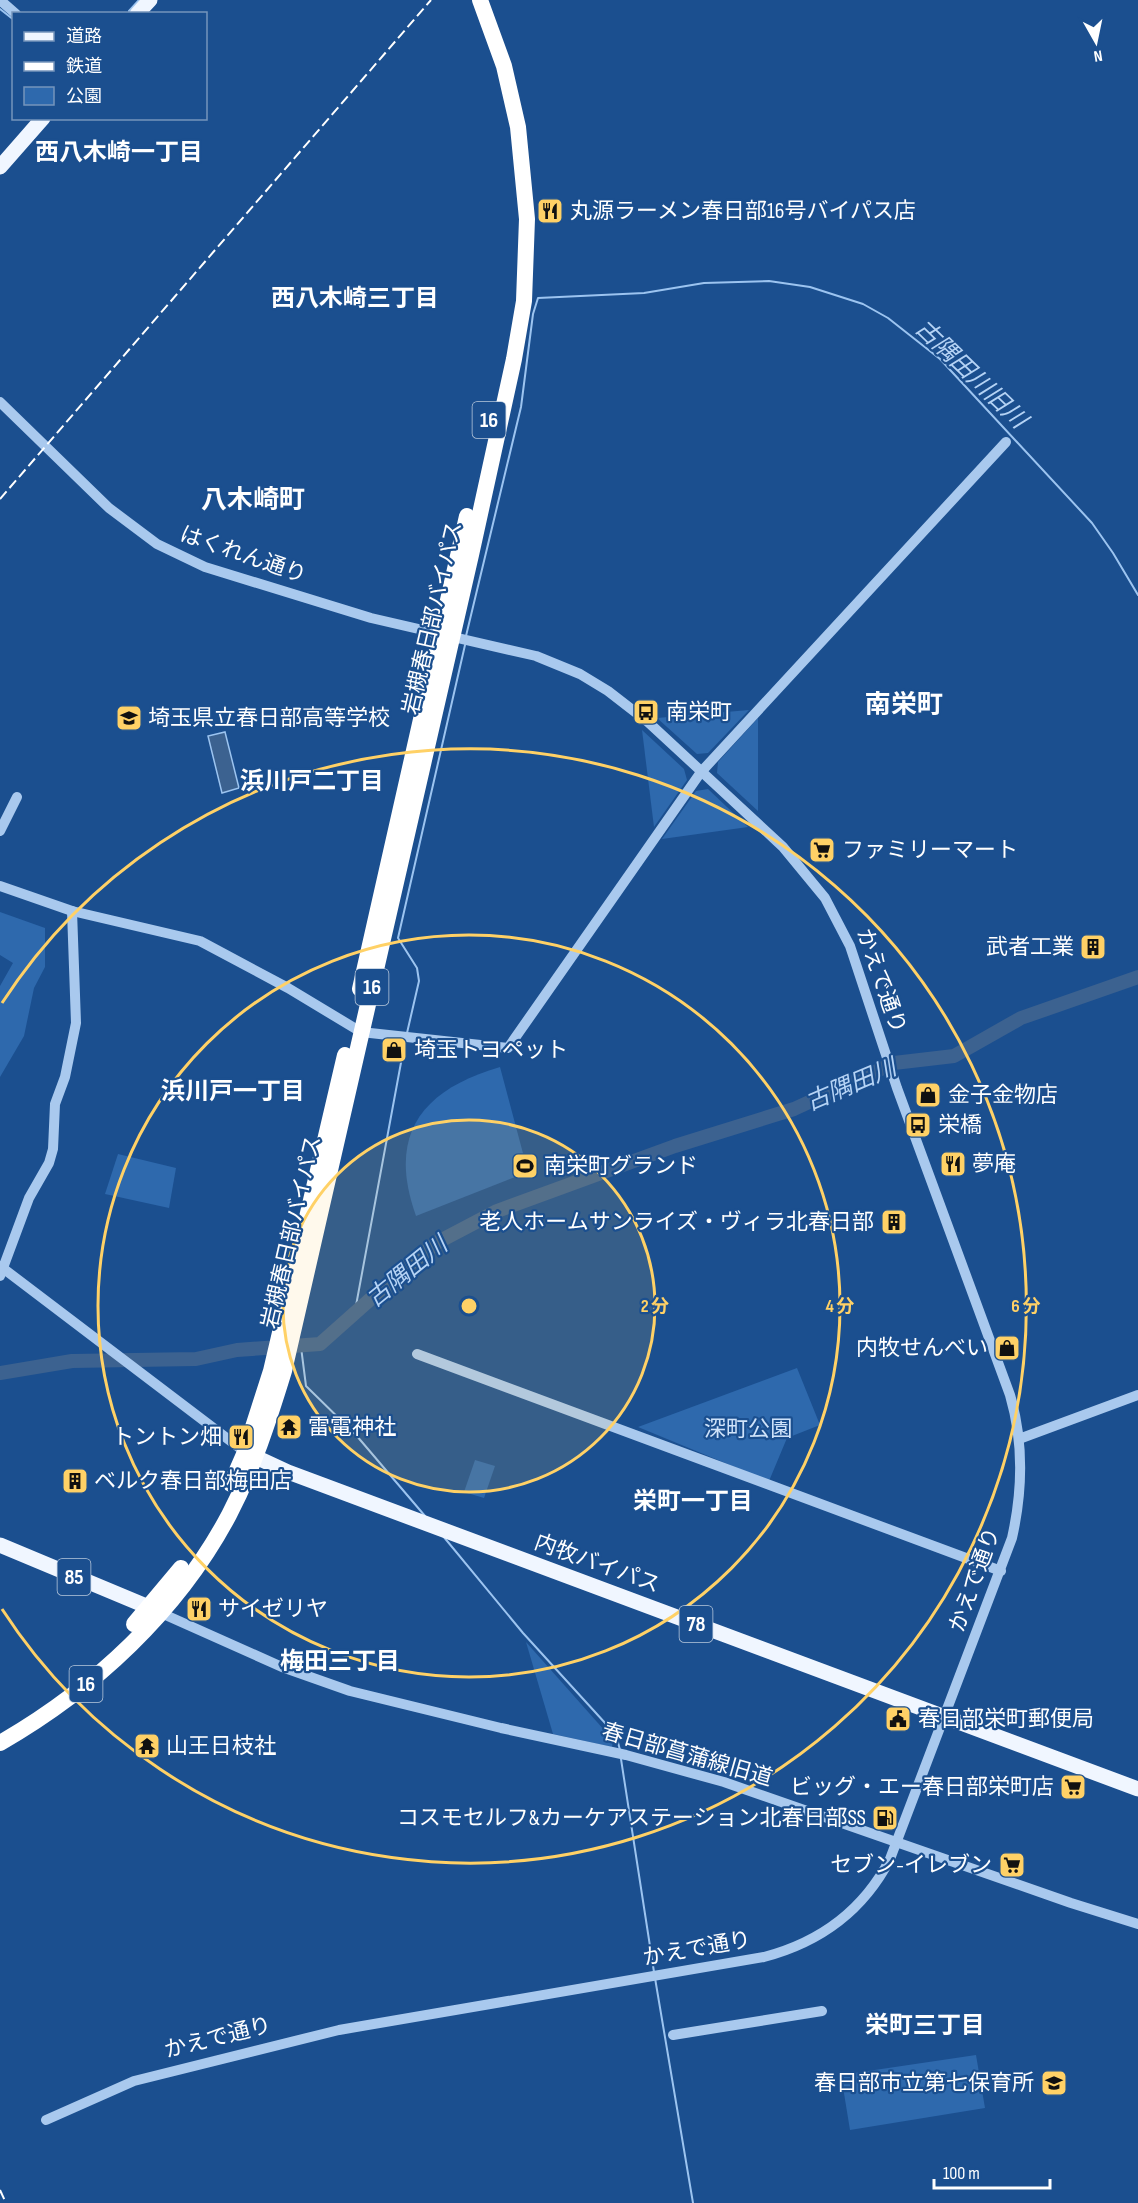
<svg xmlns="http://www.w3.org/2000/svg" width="1138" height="2203" font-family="'Sofia Sans Condensed','Noto Sans JP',sans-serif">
<rect width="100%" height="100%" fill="#1b4f8f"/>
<g fill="#2e69ad">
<polygon points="749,710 708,753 697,754 657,718"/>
<polygon points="758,718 758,811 717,773 718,762"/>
<polygon points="642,730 684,769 687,780 654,827"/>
<polygon points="708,789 748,827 662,839 696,791"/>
<polygon points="0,912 45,928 45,967 34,988 24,1036 0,1077 0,986 13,963 0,955"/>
<path d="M 500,1067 L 528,1172 L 416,1216 C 387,1135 421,1090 500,1067 Z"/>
<polygon points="118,1154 176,1168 169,1208 105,1194"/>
<polygon points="797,1368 820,1425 787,1438 769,1481 638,1427"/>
<polygon points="475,1460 495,1466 484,1498 464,1492"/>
<polygon points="526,1642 613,1740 612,1747 553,1734"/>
<polygon points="976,2055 985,2108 850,2130 841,2075"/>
</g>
<polygon fill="#3c6290" stroke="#9cc4f0" stroke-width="1.5" points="225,732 239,788 222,793 208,736"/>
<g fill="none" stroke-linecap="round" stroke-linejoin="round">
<g stroke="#9cc4f0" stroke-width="2">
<polyline points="0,9 14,20"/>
<polyline points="129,11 139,0"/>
<polyline points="466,636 521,407 533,314 538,298 644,293 704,283 769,281 810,287 863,304 888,318 940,359 1092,523 1113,553 1138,595"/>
<polyline points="407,1033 419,981 417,968 398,938 465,645"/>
<polyline points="355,1311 405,1041"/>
<polyline points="301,1347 306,1386 356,1435 425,1516"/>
<polyline points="443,1536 523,1633 616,1735 620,1750"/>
<polyline points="621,1759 654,1972"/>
<polyline points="655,1978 693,2203"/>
</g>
<polyline stroke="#3c6290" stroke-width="14" points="0,1373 72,1361 196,1359 237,1350 320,1344 411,1263 438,1242 497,1211 675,1146 794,1109 894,1063 954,1056 1021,1018 1138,977"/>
<g stroke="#a9c9ee" stroke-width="10">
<polyline points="0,0 16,14"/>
<path d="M 0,402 L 109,508 L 157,544 L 205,567 L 371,618 L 536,656 L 580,674 L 608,691 L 648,722 L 783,847 L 825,898 L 850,946 L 897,1088 L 1010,1395 C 1024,1443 1023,1489 1012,1538 L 890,1859 C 863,1911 821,1942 764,1957 L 339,2030 L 134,2081 L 46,2120"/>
<polyline points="0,831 17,797"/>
<polyline points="0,886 72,911 200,941 288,988 361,1032 508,1048 701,772 1006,442"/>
<polyline points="0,1266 245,1452"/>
<polyline points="0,1276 29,1198 49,1163 53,1149 55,1104 65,1077 76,1023 72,911"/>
<polyline points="417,1354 1001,1571"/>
<polyline points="1019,1439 1138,1395"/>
<polyline points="161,1613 282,1667 350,1691 501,1728 626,1755 724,1782 1071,1903 1138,1924"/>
<polyline points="673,2035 822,2011"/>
</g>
<g stroke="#f0f6ff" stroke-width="15">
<polyline points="137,14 150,0"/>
<polyline points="0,167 43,118"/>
<polyline points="245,1452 288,1472 1138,1789"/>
<polyline points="0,1545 158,1611"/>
</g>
<g stroke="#fff" stroke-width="16">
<polyline points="360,989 467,516"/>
<polyline points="231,1484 245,1452 271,1371 345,1055"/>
<polyline points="134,1624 181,1568"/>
<path d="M 0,1743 C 94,1689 178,1611 229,1515 C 253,1469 269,1420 284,1371 L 471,555 L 514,359 L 524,301 L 527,219 L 518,127 L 504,66 L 480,0"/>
</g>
<g stroke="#fff" stroke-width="2" stroke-dasharray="10 4.5" stroke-linecap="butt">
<polyline points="0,499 431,0"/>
<polyline points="0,2190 6,2203"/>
</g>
</g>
<circle cx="469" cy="1306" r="186" fill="#ffd166" fill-opacity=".12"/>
<g fill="none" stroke="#ffd166" stroke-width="3">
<circle cx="469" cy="1306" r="186"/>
<circle cx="469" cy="1306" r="371"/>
<path d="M2 1003A557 557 0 1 1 2 1609"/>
</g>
<defs>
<g id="restaurant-square" transform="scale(1.35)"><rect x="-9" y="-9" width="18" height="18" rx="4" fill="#ffd166" stroke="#1b4f8f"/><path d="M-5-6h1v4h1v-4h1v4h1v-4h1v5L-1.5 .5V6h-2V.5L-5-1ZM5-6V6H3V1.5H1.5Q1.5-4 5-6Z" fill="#111"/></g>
<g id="bus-square" transform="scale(1.35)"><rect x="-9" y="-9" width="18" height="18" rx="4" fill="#ffd166" stroke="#1b4f8f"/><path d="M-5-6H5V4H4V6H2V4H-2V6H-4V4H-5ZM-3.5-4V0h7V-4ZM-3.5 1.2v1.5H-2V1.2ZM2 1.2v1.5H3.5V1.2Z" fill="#111"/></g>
<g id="school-square" transform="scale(1.35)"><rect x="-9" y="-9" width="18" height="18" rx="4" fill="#ffd166" stroke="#1b4f8f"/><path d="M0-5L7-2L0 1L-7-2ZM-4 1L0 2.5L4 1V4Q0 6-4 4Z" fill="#111"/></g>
<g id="supermarket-square" transform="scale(1.35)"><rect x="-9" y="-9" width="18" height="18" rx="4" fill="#ffd166" stroke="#1b4f8f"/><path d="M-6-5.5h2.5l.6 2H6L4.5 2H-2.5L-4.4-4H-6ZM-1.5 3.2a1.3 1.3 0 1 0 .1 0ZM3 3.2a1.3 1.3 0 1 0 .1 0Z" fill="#111"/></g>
<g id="building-square" transform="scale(1.35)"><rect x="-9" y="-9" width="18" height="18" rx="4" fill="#ffd166" stroke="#1b4f8f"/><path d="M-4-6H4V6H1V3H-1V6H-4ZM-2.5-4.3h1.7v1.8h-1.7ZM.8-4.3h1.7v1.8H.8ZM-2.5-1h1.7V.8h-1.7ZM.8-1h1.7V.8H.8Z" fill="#111"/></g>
<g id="shop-square" transform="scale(1.35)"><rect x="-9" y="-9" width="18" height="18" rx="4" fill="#ffd166" stroke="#1b4f8f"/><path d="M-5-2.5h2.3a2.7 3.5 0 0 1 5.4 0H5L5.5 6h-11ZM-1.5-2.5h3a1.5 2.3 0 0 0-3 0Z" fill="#111"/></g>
<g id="stadium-square" transform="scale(1.35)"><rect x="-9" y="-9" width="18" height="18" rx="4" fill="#ffd166" stroke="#1b4f8f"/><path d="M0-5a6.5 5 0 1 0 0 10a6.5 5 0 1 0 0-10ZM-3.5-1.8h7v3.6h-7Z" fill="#111"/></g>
<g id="temple-square" transform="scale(1.35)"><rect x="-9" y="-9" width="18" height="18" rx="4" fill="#ffd166" stroke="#1b4f8f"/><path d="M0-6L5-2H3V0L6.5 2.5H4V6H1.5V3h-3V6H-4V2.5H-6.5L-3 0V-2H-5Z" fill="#111"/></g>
<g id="civic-square" transform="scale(1.35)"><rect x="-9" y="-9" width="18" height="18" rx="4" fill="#ffd166" stroke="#1b4f8f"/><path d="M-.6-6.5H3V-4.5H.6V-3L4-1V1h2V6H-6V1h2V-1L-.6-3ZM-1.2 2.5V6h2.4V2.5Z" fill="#111"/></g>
<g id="fuel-square" transform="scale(1.35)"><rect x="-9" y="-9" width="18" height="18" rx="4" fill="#ffd166" stroke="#1b4f8f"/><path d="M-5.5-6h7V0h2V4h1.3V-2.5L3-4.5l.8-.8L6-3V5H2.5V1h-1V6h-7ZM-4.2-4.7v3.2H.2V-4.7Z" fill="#111"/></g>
</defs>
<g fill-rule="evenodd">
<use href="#restaurant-square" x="550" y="211"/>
<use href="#bus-square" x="646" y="712"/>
<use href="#school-square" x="129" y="718"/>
<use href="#supermarket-square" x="822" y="850"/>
<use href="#building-square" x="1093" y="947"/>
<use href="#shop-square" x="394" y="1050"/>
<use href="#shop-square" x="928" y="1095"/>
<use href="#bus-square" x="918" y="1125"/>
<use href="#restaurant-square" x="953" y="1164"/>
<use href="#stadium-square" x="525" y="1166"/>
<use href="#building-square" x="894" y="1222"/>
<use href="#shop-square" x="1007" y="1348"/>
<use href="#temple-square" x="289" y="1427"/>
<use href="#restaurant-square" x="241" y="1437"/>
<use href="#building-square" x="75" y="1481"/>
<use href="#restaurant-square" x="199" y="1609"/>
<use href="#civic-square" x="898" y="1719"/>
<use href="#temple-square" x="147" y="1746"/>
<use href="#supermarket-square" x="1073" y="1787"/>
<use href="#fuel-square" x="885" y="1818"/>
<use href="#supermarket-square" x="1012" y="1865"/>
<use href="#school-square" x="1054" y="2083"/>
</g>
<g text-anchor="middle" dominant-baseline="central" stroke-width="4.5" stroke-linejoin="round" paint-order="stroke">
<g fill="#1b4f8f" stroke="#bbcadd" stroke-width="1.5">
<rect x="472.5" y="402" width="33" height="36" rx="4.5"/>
<rect x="355.5" y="969" width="33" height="36" rx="4.5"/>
<rect x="57.5" y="1559" width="33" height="36" rx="4.5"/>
<rect x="679.5" y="1606" width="33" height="36" rx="4.5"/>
<rect x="69.5" y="1666" width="33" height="36" rx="4.5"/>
</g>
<g font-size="21" font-weight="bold" fill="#fff">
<text x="489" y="420">16</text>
<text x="372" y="987">16</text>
<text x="74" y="1577">85</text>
<text x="696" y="1624">78</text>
<text x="86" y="1684">16</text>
</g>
<g font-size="22" fill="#fff" stroke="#1b4f8f" text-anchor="start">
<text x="570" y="211">丸源ラーメン春日部16号バイパス店</text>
<text x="666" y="712">南栄町</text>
<text x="148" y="718">埼玉県立春日部高等学校</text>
<text x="842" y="850">ファミリーマート</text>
<text x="1074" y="947" text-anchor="end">武者工業</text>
<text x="414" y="1050">埼玉トヨペット</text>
<text x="948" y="1095">金子金物店</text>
<text x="938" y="1125">栄橋</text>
<text x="972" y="1164">夢庵</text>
<text x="544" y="1166">南栄町グランド</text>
<text x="874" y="1222" text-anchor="end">老人ホームサンライズ・ヴィラ北春日部</text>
<text x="988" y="1348" text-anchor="end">内牧せんべい</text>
<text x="308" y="1427">雷電神社</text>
<text x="222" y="1437" text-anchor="end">トントン畑</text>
<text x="94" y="1481">ベルク春日部梅田店</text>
<text x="218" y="1609">サイゼリヤ</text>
<text x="918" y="1719">春日部栄町郵便局</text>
<text x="166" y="1746">山王日枝社</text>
<text x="1054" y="1787" text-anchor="end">ビッグ・エー春日部栄町店</text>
<text x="866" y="1818" text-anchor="end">コスモセルフ&amp;カーケアステーション北春日部SS</text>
<text x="992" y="1865" text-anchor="end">セブン-イレブン</text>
<text x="1034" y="2083" text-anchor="end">春日部市立第七保育所</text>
</g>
<g font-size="22" fill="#fff" stroke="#1b4f8f">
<text transform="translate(243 555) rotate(19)">はくれん通り</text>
<text transform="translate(433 618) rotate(-77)">岩槻春日部バイパス</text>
<text transform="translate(881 981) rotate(71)">かえで通り</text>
<text transform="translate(292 1232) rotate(-77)">岩槻春日部バイパス</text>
<text transform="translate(597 1564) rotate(20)">内牧バイパス</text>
<text transform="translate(975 1580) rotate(-70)">かえで通り</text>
<text transform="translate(687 1755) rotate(16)">春日部菖蒲線旧道</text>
<text transform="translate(697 1949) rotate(-10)">かえで通り</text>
<text transform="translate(218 2038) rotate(-14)">かえで通り</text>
</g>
<g font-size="22" fill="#cfe3fa" stroke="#1b4f8f">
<text x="748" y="1429">深町公園</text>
</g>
<g font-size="24" font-weight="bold" fill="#fff" stroke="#1b4f8f">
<text x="119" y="152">西八木崎一丁目</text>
<text x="355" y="298">西八木崎三丁目</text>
<text x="312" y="781">浜川戸二丁目</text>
<text x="233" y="1091">浜川戸一丁目</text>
<text x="693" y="1501">栄町一丁目</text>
<text x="340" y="1661">梅田三丁目</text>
<text x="925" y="2025">栄町三丁目</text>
</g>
<g font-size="24" font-style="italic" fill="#b5d3f5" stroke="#1b4f8f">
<text transform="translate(971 374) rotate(44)">古隅田川旧川</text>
<text transform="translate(851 1085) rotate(-23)">古隅田川</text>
<text transform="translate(407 1272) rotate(-39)">古隅田川</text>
</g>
<g font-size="26" font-weight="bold" fill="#fff" stroke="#1b4f8f">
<text x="253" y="500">八木崎町</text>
<text x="904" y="705">南栄町</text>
</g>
</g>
<circle cx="469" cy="1306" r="9" fill="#ffd166" stroke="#1b4f8f" stroke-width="3"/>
<g font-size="18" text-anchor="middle" font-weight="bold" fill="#ffd166" stroke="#1b4f8f" stroke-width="4.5" stroke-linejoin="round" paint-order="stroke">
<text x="655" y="1312">2 分</text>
<text x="840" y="1312">4 分</text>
<text x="1026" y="1312">6 分</text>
</g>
<rect x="12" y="12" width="195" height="108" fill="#1b4f8f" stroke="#7695bc" stroke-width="1.5"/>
<rect x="24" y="32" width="30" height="9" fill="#f0f6ff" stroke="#7695bc" stroke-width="1.5"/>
<text x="66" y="42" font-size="18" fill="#ffffff">道路</text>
<rect x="24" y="62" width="30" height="9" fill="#ffffff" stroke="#7695bc" stroke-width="1.5"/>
<text x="66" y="72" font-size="18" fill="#ffffff">鉄道</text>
<rect x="24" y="87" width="30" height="18" fill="#2e69ad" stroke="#7695bc" stroke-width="1.5"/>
<text x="66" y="102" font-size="18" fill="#ffffff">公園</text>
<g transform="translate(1096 42) rotate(171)" stroke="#1b4f8f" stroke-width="4.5" paint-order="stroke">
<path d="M0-4.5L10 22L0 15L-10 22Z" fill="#ffffff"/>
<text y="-9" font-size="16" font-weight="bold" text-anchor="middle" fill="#ffffff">N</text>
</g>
<path d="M934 2179v9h116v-9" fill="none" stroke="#ffffff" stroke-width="3"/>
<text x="943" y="2179" font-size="18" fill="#ffffff" stroke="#1b4f8f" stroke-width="4.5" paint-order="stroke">100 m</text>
</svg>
